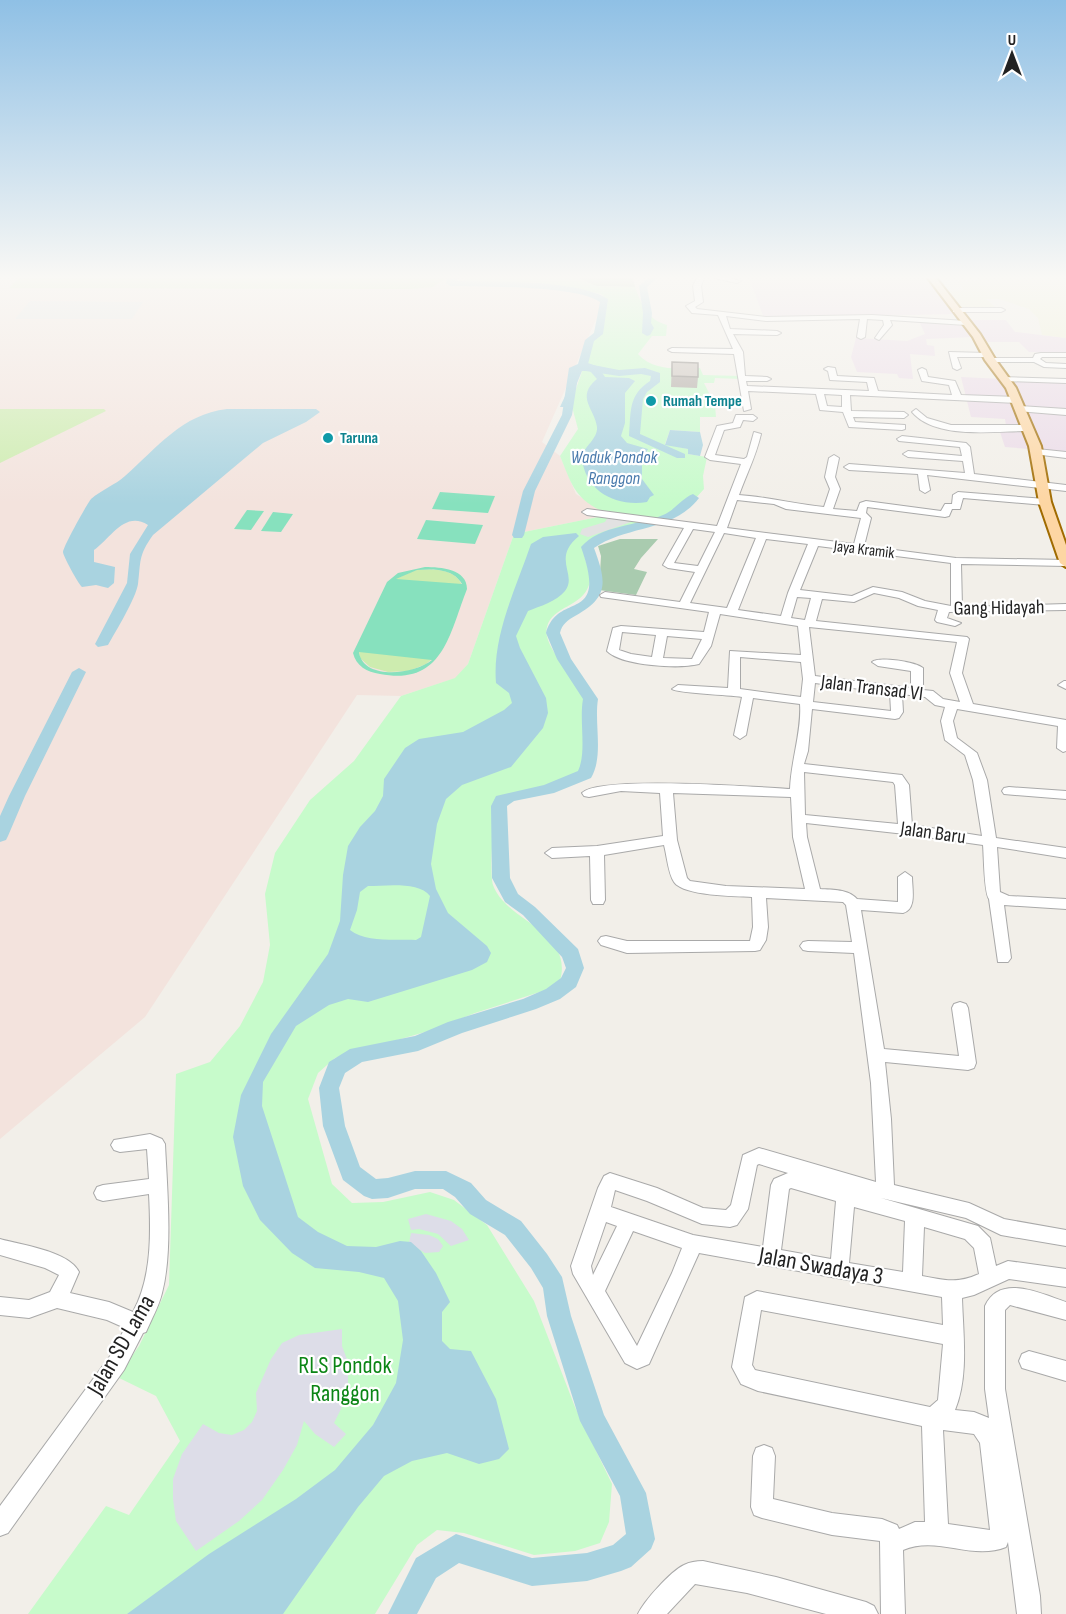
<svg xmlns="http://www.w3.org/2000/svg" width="1066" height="1614" font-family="'Sofia Sans Condensed',sans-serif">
<rect width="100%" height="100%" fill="#f2efe9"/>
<g fill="#ebdbe8">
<polygon points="749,278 930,278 955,314 764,318"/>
<polygon points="918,319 961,322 960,320 1006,320 1015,332 1066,338 1066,353 1029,352 1019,342 976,342 973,337 926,339 927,345 934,346 935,356 910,354 913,379 899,378 897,374 857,372 851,357 856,338 907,341 925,334"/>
<polygon points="961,377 1066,382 1066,452 1005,447 998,426 1006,426 1005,419 971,417"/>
</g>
<polygon fill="#f3e3dd" points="0,278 448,278 445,281 452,284 525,284 590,293 604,301 542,442 560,456 576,494 603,511 598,517 514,534 468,664 456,678 401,696 357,695 145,1017 0,1139"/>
<polygon fill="#eef0d4" points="975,278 1066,278 1066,338 1042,335 1038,318 1029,309 999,299 986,299 995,307 962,309 949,291 964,290 958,281 977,281"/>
<g fill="#cdecaf">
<polygon points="19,278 446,278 433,287 410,289 9,288"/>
<polygon points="0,409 104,409 106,411 0,463"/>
<path d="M 416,570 C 432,569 454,568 462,585 L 432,659 L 426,664 L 409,671 L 388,672 L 370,667 L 360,658 L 359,652 L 395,579 Z"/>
</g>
<g fill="#a9cbaf">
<polygon points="578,278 633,278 635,287 596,286"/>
<polygon points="620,539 658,539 641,558 634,569 647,572 636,595 599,590 601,556 598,546"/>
</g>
<path fill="#c7fbcb" d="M 465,278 L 578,278 L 596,286 L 635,287 C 642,306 647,319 667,325 L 666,336 L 652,336 L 638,354 C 654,372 678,368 700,368 L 703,375 L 740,376 L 741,379 L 715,378 L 714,383 L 704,383 L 715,405 L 716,417 L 700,417 L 700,432 L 670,430 L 665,444 L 688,449 L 688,454 L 707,457 L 703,476 L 704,489 L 695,499 L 689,498 C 666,531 619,520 588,541 C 577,560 595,569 589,585 C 582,607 552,606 547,627 C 541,648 582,682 588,703 L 584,719 L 586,762 L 581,772 L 532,790 L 509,794 L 499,799 L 495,806 C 494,821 489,873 493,885 C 506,922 574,930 560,981 L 546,990 L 475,1013 L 432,1030 L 335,1058 L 318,1073 L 308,1099 L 332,1184 L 352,1203 L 383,1202 L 430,1192 L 454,1200 L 487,1225 L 534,1301 L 575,1407 L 612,1484 L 609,1522 L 600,1543 L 575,1551 L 534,1555 L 464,1533 L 437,1530 L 417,1545 L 375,1614 L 28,1614 L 106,1506 L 129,1515 L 180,1441 L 156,1396 L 117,1377 L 139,1346 L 169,1285 L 176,1074 L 210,1062 L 240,1026 L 263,982 L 270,945 L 265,894 L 275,853 L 310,800 L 354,761 L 401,696 L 455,678 L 468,664 L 514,534 L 598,517 L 602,511 C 575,499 571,483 560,456 L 578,429 L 571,403 L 585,363 L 585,355 L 607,300 L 601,294 L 592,292 L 534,282 L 468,281 L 464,280 Z"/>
<g fill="#87e1be" fill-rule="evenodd">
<polygon points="440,492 495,496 488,513 432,509"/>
<polygon points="247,510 264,511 251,530 234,529"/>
<polygon points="273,512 293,514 281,532 261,531"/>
<polygon points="426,520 483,525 475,544 417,539"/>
<path d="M 425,567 C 441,567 467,569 467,589 C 449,635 443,686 380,674 C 367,672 356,666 353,653 L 387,582 L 398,573 ZM 417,570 C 432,569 453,568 462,584 L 396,579 ZM 359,653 L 359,652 L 432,660 C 415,674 365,681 359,653 Z"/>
</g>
<g fill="#e2e2e2">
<polygon points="30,301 143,302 132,319 15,319"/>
<polygon points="608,517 634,521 588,537 580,534 582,529 605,522"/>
</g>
<g fill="#dddde8">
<polygon points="426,1214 451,1221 462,1229 469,1240 451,1246 438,1234 419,1229 411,1230 408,1219"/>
<polygon points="411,1233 429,1235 438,1239 443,1246 439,1252 425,1253 409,1243"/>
<polygon points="342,1329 342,1346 348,1362 348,1387 345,1401 334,1423 346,1434 334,1447 315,1434 304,1421 297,1445 283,1470 262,1500 239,1521 196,1551 176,1521 173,1499 173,1479 182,1454 203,1424 219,1433 232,1435 244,1430 252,1422 257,1411 256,1393 271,1359 282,1343 299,1335"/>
</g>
<g fill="#a9d3e0" fill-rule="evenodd">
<path d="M 582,355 L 585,355 L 585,362 L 605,369 L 601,371 L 605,377 L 629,378 L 635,381 L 625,393 L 625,423 L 621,436 L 627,443 L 648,449 L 642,462 L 642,479 L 654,495 L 650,497 L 647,502 C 616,507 584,491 582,457 C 584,446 598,439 597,427 C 595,409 575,397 597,379 L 590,371 L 582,371 L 567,407 L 560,407 L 578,368 Z"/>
<path d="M 227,409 L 316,409 L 320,412 L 306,422 L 263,443 L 153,535 C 138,556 141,561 138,584 C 136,598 116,631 108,645 L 98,647 L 95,644 L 127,583 L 130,554 L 148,525 C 125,510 111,538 94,550 L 94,562 L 115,567 L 114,583 L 108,588 L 96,585 L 82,587 C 78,583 63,556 63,552 C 64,545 87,504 91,499 C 101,490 115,485 125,476 C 157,448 182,414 227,409 Z"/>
<polygon points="670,430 700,432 703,445 700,456 688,454 688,449 665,445"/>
<path d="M 576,533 L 579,536 C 551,559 578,574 565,591 C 556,602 540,606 528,611 L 516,636 L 520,648 L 546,698 L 548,713 L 543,728 L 511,767 L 462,785 L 446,799 L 437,824 L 431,864 L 436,889 L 448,913 L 487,946 L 491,953 L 487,962 L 472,970 L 368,1002 L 348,999 L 329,1005 L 296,1026 L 263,1082 L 262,1106 L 298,1217 L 318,1232 L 347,1246 L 376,1247 L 400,1241 L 411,1242 L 421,1251 L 436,1273 L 450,1302 L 442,1312 L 442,1341 L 450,1349 L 471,1351 L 496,1399 L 509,1449 L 499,1459 L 479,1464 L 447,1453 L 412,1461 L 384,1476 L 358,1507 L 283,1614 L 127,1614 L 209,1554 L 296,1499 L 335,1470 L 373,1425 L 396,1383 L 403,1340 L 398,1301 L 384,1278 L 359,1272 L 315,1268 L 292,1253 L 260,1220 L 243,1186 L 233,1137 L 241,1095 L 271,1034 L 328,954 L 340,921 L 343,875 L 348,846 L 360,827 L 375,811 L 383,796 L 384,779 L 405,748 L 419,739 L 463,732 L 504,710 L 512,703 L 509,693 L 496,683 C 492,636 516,588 531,544 L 543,537 ZM 368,886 C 385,886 419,881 430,896 L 421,937 L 416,940 C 396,939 366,943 350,930 L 357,910 L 360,892 Z"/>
</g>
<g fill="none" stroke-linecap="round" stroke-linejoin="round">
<g fill="#a9d3e0" fill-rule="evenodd">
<path d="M 448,278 L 459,278 L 455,281 C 494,282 576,279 608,299 L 603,334 L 594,341 L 588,364 L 619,370 L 645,368 L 660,373 L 660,382 L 647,392 L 643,399 L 640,434 L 685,454 L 685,458 L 677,458 L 629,436 C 631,412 628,395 650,381 L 651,376 L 641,374 L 619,376 L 579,370 L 572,415 L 535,491 L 524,535 L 522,538 L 514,538 L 512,535 L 523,491 L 562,415 L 569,368 L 578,364 L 585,340 L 594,333 L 600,302 C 575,285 484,287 450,286 L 446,283 Z"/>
<polygon points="648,278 657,278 647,287 652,313 651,323 654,328 650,335 647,336 642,333 643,313 639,286"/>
<path d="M 693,494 L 699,498 C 673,532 627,525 594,548 C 606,581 610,597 575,616 C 568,620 562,624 560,633 L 571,659 L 598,699 C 594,724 604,756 591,778 L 554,793 L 514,801 L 507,806 L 510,878 L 518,894 L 535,907 L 578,949 L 584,968 L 576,987 L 560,999 L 536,1009 L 462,1033 L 418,1051 L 362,1062 L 345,1073 L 339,1088 L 345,1126 L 360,1167 L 376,1179 L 388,1178 L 415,1171 L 446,1171 L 471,1183 L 486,1200 L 521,1221 L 547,1254 L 562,1277 L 571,1316 L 604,1415 L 646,1493 L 655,1539 L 651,1549 L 631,1567 L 621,1571 L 587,1581 L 532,1586 L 459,1563 L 436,1578 L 417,1614 L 388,1614 L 416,1558 L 456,1534 L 532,1558 L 587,1553 L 613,1545 L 626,1534 L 620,1496 L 580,1421 L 547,1316 L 543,1288 L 531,1268 L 505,1235 L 470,1214 L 455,1197 L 443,1189 L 415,1189 L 388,1198 L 372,1199 L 364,1196 L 343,1180 L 323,1126 L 319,1088 L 329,1062 L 350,1049 L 415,1036 L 448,1022 L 523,999 L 546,989 L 561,978 L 566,968 L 562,957 L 523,915 L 505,902 L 492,878 L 491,806 L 496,796 L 544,785 L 578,771 C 587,752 579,721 583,699 L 557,659 L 546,633 C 558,590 609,625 581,547 C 600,525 637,526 663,515 C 674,511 682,498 693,494 Z"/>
<polygon points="79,668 86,672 25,796 8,836 6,840 0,842 0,816 9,796 72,672"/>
</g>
<g stroke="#a9a9a9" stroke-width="2">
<g id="minor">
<path d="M 697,278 L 704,278 L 701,286 L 703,302 L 695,307 L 697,309 L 766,317 L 872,315 L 966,321 L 970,323 L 966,325 L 890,320 L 892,325 L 879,340 L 875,338 L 884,325 L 883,320 L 867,319 L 865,337 L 861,339 L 857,337 L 860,319 L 766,321 L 726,316 L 730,329 L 777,331 L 781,333 L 777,335 L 733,334 L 743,352 L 745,376 L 767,377 L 771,379 L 767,381 L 746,381 L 747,386 L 869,391 L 867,382 L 830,380 L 828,371 L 824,369 L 828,367 L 835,368 L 837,376 L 874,378 L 878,391 L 952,395 L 949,385 L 922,381 L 918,370 L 922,368 L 926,370 L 928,377 L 955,381 L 961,395 L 1017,397 L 1021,400 L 1017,403 L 850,395 L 851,411 L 904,412 L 908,415 L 904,418 L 853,417 L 855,422 L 905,425 L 905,429 L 902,430 L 849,427 L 843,412 L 820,410 L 816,394 L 748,391 L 751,409 L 744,411 L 734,354 L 672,352 L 668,350 L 672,348 L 733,349 L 718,315 L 692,313 L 686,306 L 695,301 L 693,286 ZM 824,394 L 842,395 L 842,407 L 827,406 Z"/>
<polygon points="714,278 729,278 741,281 737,283"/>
<polygon points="956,308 1001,308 1005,310 1001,312 953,312 953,308"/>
<polygon points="949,352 987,353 991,355 987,357 957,357 961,368 957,370 953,368"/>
<polygon points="1041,353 1066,353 1066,357 1042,357 1040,359 1046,363 1066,364 1066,368 1044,367 1034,362 990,362 986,360 990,358 1033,358 1035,354"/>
<polygon points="1002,377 1066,379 1066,383 1005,381 1002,381"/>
<polygon points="1020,406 1066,409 1066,415 1017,411 1017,407"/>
<path d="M 916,409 L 927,418 L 951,425 L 1028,425 L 1032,428 L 1028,431 C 994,431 936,440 912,412 Z"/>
<path d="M 736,415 L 753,415 L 757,418 L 753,421 L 743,420 L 740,427 L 724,430 L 715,455 L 744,459 L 747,457 L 754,432 L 761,434 C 756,456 747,473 739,495 C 768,497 795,504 824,507 L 830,489 L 825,477 L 829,458 L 834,455 L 839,458 L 835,477 L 840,489 L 833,509 L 857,511 L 860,503 L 866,501 L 941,511 L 945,504 L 952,504 L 953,495 L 958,492 L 1045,499 L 1050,502 L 1045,505 L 963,498 L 960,509 L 952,509 L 949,516 L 945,517 L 867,507 L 866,513 L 871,518 L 864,546 L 956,558 L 1066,560 L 1066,566 L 961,564 L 962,607 L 1066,604 L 1066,610 L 949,612 L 947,618 L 961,623 L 955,626 L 937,622 L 935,620 L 938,610 L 918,606 L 899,598 L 874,593 L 854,602 L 822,599 L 816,621 L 967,637 L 969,639 L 962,673 L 973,704 L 1066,720 L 1066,751 L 1063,752 L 1057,748 L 1058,726 L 957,709 L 953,721 L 957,738 L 977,753 L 987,780 L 996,838 L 1066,848 L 1066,858 L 997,847 L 1000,892 L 1009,896 L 1066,899 L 1066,909 L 1004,905 L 1011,958 L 1008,962 L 998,962 L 989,899 C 984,893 984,856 983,845 L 905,834 L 806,823 L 807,837 L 820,889 C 833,890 848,889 857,899 L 898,902 L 898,877 L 905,872 L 912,877 C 912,889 917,909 903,913 L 861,910 L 884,1049 L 959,1056 L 952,1008 L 954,1004 L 960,1002 L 966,1004 L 968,1008 L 976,1063 L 974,1068 L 968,1070 L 885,1062 L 891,1119 L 894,1185 L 969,1203 L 1004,1219 L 1066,1230 L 1066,1246 L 1001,1235 L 966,1218 L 881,1198 L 978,1226 L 990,1238 L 996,1266 L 1008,1261 L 1066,1269 L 1066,1287 L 1009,1279 L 974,1295 L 962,1298 C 963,1334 969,1376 955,1410 L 974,1412 L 989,1418 L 985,1389 L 985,1306 C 1000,1273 1041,1294 1066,1302 L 1066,1320 L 1010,1305 L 1005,1310 L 1005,1389 L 1040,1596 L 1041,1614 L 1017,1614 L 1008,1542 L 1006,1547 C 972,1561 937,1535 903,1550 L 905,1614 L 881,1614 L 880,1541 L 832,1535 L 762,1518 L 754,1515 L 751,1507 L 753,1456 L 756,1448 L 764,1445 L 772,1448 L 775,1456 L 773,1499 L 832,1513 L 882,1519 L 897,1525 L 899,1529 L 915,1522 L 925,1522 L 922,1426 L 758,1391 L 741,1384 L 732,1367 L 745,1297 L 757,1291 L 943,1325 L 942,1297 L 699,1253 L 649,1364 L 637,1369 L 625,1363 L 573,1274 L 571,1266 L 598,1188 L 604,1176 L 610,1173 L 657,1188 L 703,1208 L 726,1210 L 731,1205 L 743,1155 L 759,1148 L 876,1182 L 871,1083 L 854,953 L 808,951 L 803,950 L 800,946 L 803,942 L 808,941 L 852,942 L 846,905 L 843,902 L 766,898 L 768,927 L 766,940 L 760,950 L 755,951 L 627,953 L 601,945 L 598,941 L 601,937 L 606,936 L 627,941 L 750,941 L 753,927 L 752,897 C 735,896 683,896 674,882 C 668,873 667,856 664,845 L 604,855 L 605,900 L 603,904 L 593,904 L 591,900 L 590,856 L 552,858 L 545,853 L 552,848 L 597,846 L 663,836 L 660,793 L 621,791 L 589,797 L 584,796 L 582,793 C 599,775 757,787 790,789 C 791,760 802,731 800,704 L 753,698 L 746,735 L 740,739 L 734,735 L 742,697 C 730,695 677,693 672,689 L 678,685 L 728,688 L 730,651 L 801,655 L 798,626 L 720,614 L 711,646 L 699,664 C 679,669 622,666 607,651 L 613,628 L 621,626 L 704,632 L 709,612 L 601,597 L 600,595 L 605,592 L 680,602 L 695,572 L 668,568 L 663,565 L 684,528 L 587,515 L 582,512 L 587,509 L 717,526 L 741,464 L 710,460 L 705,457 L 717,426 L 733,423 ZM 737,500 L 774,504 L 786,509 L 861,518 L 854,544 L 727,528 ZM 693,529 L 715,532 L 698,566 L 674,563 ZM 724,533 L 756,538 L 727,608 L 690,603 ZM 766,539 L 808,544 L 788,593 L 781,616 L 738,610 ZM 818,546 L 951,563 L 951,606 L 925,601 L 902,592 L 873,587 L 852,596 L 800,590 ZM 797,597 L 811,598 L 805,620 L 791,618 ZM 809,627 L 957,642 L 950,673 L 960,702 L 943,699 L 933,691 L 923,690 L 923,668 C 916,662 879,656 872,662 L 878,666 L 911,671 L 911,688 L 815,676 ZM 622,632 L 656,635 L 652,657 L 631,654 L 619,650 ZM 667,636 L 702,639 L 692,659 L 663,658 ZM 740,657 L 801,662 L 803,679 L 801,697 L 740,689 ZM 815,683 L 890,693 L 891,711 L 813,702 ZM 902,694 L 925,697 L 935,705 L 945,707 L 941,721 L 945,740 L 965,755 L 973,780 L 982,836 L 912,825 L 909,785 L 902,775 L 804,764 L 808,751 L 812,709 L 895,719 L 899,718 L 903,712 ZM 804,772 L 893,782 L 895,785 L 898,824 L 805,815 ZM 673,793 L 791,797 L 793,837 L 805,889 L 726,886 L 690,881 L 687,878 L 677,840 ZM 759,1164 L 788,1173 L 774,1179 L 771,1185 L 763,1247 L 693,1235 L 611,1207 L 615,1190 L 647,1201 L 702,1224 L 730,1227 L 737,1225 L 748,1209 L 757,1165 ZM 791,1188 L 836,1201 L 831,1259 L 781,1250 L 789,1189 ZM 854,1207 L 905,1221 L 903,1272 L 849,1263 ZM 606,1222 L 617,1226 L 593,1275 L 591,1266 ZM 924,1227 L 965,1239 L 974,1248 L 979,1274 C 957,1284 944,1280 922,1276 ZM 633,1231 L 682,1248 L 672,1273 L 637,1346 L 605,1291 ZM 761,1310 L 943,1344 L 938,1400 L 930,1407 L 755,1370 L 752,1365 ZM 943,1430 L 974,1434 L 980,1443 L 990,1530 L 948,1524 Z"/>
<polygon points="902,436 966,443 970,447 974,474 1066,485 1066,491 927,475 930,490 925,493 920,490 918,474 849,470 844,467 849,464 965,473 963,461 908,457 903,454 908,451 962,456 960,447 899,441 897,439"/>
<polygon points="1037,449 1066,452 1066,458 1034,454 1032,452"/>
<polygon points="1064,681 1066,681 1066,689 1058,685"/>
<polygon points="1009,787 1066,791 1066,799 1004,794 1002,791 1004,788"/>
<path d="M 150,1134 L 162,1139 L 165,1144 C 167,1188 173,1251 162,1293 C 159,1306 151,1320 146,1332 L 143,1333 L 124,1370 L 8,1533 L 0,1536 L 0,1506 L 110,1356 L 125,1328 L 107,1320 L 57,1308 L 29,1318 L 0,1315 L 0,1297 L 29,1300 L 50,1292 L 59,1275 L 45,1268 L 0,1255 L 0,1239 C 21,1245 69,1251 79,1272 L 70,1293 L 109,1302 L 133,1312 C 152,1277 151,1233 149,1194 L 103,1201 L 97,1199 L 94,1193 L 97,1187 L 103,1185 L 149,1179 L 147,1149 L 120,1152 L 114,1150 L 111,1145 L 114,1140 Z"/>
<polygon points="1029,1351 1066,1361 1066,1381 1022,1368 1019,1361 1022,1354"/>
<path d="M 703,1561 L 776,1577 L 866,1602 L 874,1606 L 878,1614 L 826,1614 L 747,1593 L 695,1584 L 667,1614 L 638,1614 C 644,1601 671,1571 684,1565 C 690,1562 696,1561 703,1561 Z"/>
</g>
</g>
<g stroke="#a06b00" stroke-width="4">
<polygon id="major" points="928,278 936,278 980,334 995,359 1016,388 1041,446 1051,502 1066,545 1066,567 1060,563 1039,502 1029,446 1006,388 985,360 973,337"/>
</g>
<use href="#minor" fill="#fff" fill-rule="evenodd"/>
<use href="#major" fill="#fdd6a3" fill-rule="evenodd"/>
</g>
<polygon fill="#aba49e" points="672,362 698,377 697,388 671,387"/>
<polygon fill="#c7bfb8" stroke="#8b8681" stroke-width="1.5" points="672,362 698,363 698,377 672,376"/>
<linearGradient id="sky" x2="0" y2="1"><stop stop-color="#8fc0e5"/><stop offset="0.55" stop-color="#f9f8f5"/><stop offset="1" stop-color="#f9f8f5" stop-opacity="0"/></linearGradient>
<rect width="1066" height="504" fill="url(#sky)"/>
<g fill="#0f9aa8" stroke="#fff" stroke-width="2">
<circle cx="651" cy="401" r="6"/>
<circle cx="328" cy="438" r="6"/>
</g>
<g text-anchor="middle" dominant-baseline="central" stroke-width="4.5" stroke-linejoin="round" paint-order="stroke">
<g font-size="16" font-weight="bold" fill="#0d838f" stroke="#fff" text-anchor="start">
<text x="663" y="401">Rumah Tempe</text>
<text x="340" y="438">Taruna</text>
</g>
<g font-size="16" fill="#222" stroke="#fff">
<text transform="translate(864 550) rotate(7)">Jaya Kramik</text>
</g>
<g font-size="18" font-style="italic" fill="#497aac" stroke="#fff">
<text x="614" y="457">Waduk Pondok<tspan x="614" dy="21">Ranggon</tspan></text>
</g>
<g font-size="20" fill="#222" stroke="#fff">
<text transform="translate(999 608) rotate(-1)">Gang Hidayah</text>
<text transform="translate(872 688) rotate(7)">Jalan Transad VI</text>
<text transform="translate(933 833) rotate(8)">Jalan Baru</text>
</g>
<g font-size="24" fill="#222" stroke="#fff">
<text transform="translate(821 1266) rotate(10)">Jalan Swadaya 3</text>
<text transform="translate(121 1345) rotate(-60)">Jalan SD Lama</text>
</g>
<g font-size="24" fill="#0b8515" stroke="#fff">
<text x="345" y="1365">RLS Pondok<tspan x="345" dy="28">Ranggon</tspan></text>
</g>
</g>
<g transform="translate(1012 54)" stroke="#ffffff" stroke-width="4.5" paint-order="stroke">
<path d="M0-4.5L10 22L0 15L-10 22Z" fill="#222222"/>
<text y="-9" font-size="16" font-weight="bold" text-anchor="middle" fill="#222222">U</text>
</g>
</svg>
